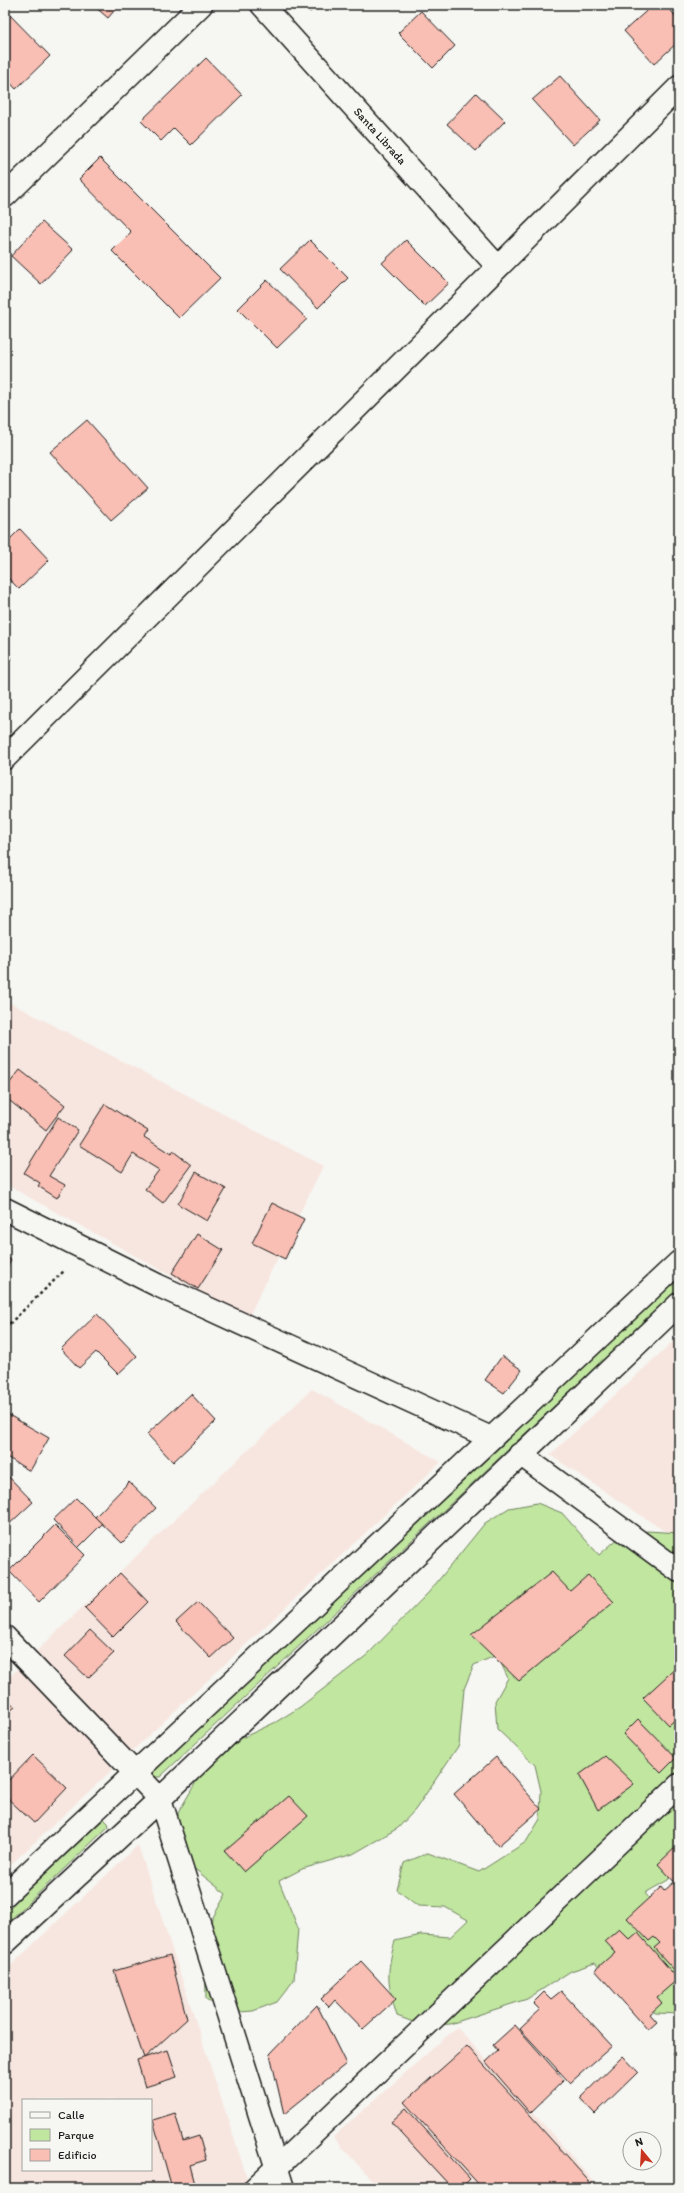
<svg xmlns="http://www.w3.org/2000/svg" width="684" height="2193" font-family="Itim,sans-serif">
<rect width="100%" height="100%" fill="#f6f6f2"/>
<filter id="ink" filterUnits="userSpaceOnUse"><feTurbulence type="fractalNoise" baseFrequency=".025" numOctaves="2"/><feDisplacementMap in="SourceGraphic" scale="8" xChannelSelector="R" yChannelSelector="G"/><feConvolveMatrix kernelMatrix="1 2 1 2 8 2 1 2 1" color-interpolation-filters="sRGB"/></filter>
<g filter="url(#ink)">
<g fill="#f7e6df" fill-rule="evenodd">
<polygon points="5,1000 323,1166 248,1318 5,1184"/>
<polygon points="679,1336 679,1539 678,1540 550,1455"/>
<polygon points="312,1389 441,1462 5,1870 5,1681"/>
<path d="M 138,1845 L 250,2187 L 5,2188 L 5,1971 ZM 23,2100 L 151,2100 L 151,2170 L 23,2170 Z"/>
<polygon points="457,2027 600,2188 379,2188 333,2137"/>
</g>
<g fill="#c1e6a0" stroke="#6e815e">
<polygon points="679,1276 679,1289 160,1777 156,1777 153,1774 154,1771"/>
<path d="M 537,1503 L 562,1513 L 599,1555 L 620,1537 L 647,1531 L 679,1533 L 679,1861 L 668,1880 L 645,1893 L 661,1913 L 679,1917 L 679,2014 L 656,2013 L 629,2003 L 595,1963 L 571,1971 L 527,1999 L 450,2024 L 424,2026 L 397,2016 C 387,1983 386,1974 395,1941 L 421,1935 L 450,1937 L 468,1920 L 445,1907 L 418,1906 L 397,1890 L 404,1863 L 428,1853 L 479,1872 L 526,1842 L 540,1819 L 541,1791 L 535,1765 L 497,1729 L 495,1701 L 508,1678 L 497,1655 L 474,1665 L 464,1689 L 459,1745 L 415,1810 L 398,1828 L 353,1854 L 302,1869 L 279,1881 L 298,1928 L 294,1980 L 277,2002 L 253,2011 L 226,2013 L 206,1999 L 205,1945 L 212,1919 L 226,1894 L 186,1862 L 177,1840 L 178,1813 L 206,1765 L 225,1746 L 276,1722 L 300,1707 L 367,1655 L 429,1592 L 485,1523 L 509,1508 Z"/>
<polygon points="104,1819 108,1823 109,1826 5,1925 5,1912"/>
</g>
<g fill="#f9bfb4" stroke="#1c1c1c">
<polygon points="93,5 119,5 108,18"/>
<polygon points="304,5 319,5 310,12"/>
<polygon points="653,5 666,5 679,20 679,41 654,64 624,31"/>
<polygon points="5,10 50,56 16,89 5,77"/>
<polygon points="421,11 455,46 433,68 398,33"/>
<polygon points="206,58 242,95 191,145 174,128 161,141 141,121"/>
<polygon points="560,76 600,120 573,145 532,100"/>
<polygon points="476,93 505,121 476,151 447,124"/>
<polygon points="100,158 220,278 179,318 112,251 131,232 79,179"/>
<polygon points="42,222 73,250 41,284 11,256"/>
<polygon points="310,240 348,278 318,308 280,269"/>
<polygon points="406,240 449,283 425,306 382,263"/>
<polygon points="267,280 307,319 277,348 238,309"/>
<polygon points="87,420 148,488 111,520 50,452"/>
<polygon points="20,529 49,560 19,589 5,575 5,544"/>
<polygon points="5,652 12,658 5,665"/>
<polygon points="20,1070 65,1105 46,1130 5,1097 5,1089"/>
<polygon points="105,1104 148,1131 144,1137 171,1154 173,1151 191,1165 163,1203 145,1189 159,1170 133,1154 122,1172 79,1145"/>
<polygon points="58,1117 78,1130 49,1176 65,1185 57,1198 38,1186 40,1183 24,1173"/>
<polygon points="196,1172 226,1189 207,1221 178,1204"/>
<polygon points="272,1203 304,1219 285,1259 252,1243"/>
<polygon points="197,1234 223,1250 198,1289 172,1273"/>
<polygon points="5,1257 11,1260 5,1272"/>
<polygon points="97,1314 137,1356 118,1374 96,1352 79,1368 61,1349"/>
<polygon points="502,1356 522,1370 504,1393 485,1380"/>
<polygon points="191,1394 216,1421 173,1462 147,1434"/>
<polygon points="7,1414 49,1438 30,1471 5,1456 5,1418"/>
<polygon points="8,1476 33,1502 5,1528 5,1479"/>
<polygon points="129,1482 156,1508 122,1543 95,1517"/>
<polygon points="76,1498 102,1524 79,1547 53,1520"/>
<polygon points="55,1525 85,1555 39,1602 9,1571"/>
<polygon points="552,1572 570,1591 588,1575 614,1602 519,1681 471,1635"/>
<polygon points="120,1573 148,1602 113,1637 85,1608"/>
<polygon points="198,1602 233,1638 211,1658 176,1622"/>
<polygon points="90,1630 114,1653 88,1678 65,1656"/>
<polygon points="679,1665 679,1716 669,1725 643,1698"/>
<polygon points="5,1696 15,1707 5,1715"/>
<polygon points="638,1719 676,1758 661,1773 623,1734"/>
<polygon points="33,1755 67,1788 34,1823 5,1796 5,1784"/>
<polygon points="605,1756 634,1784 598,1810 579,1775"/>
<polygon points="496,1757 541,1809 498,1846 454,1794"/>
<polygon points="289,1796 308,1816 244,1872 225,1851"/>
<polygon points="679,1844 679,1887 658,1864"/>
<polygon points="673,1883 679,1889 679,1975 654,1948 660,1943 654,1937 649,1941 627,1918 661,1887 664,1891"/>
<polygon points="619,1929 630,1940 638,1933 678,1979 657,1997 662,2003 650,2014 657,2022 648,2030 595,1970 615,1952 605,1941"/>
<polygon points="170,1955 187,2019 144,2058 114,1971"/>
<polygon points="361,1961 396,1999 363,2029 335,2000 329,2007 321,1999"/>
<polygon points="561,1991 612,2046 570,2083 520,2029 540,2010 533,2003 544,1992 551,1999"/>
<polygon points="317,2005 346,2064 284,2114 270,2054"/>
<polygon points="515,2025 564,2080 530,2113 486,2062 498,2051 493,2045"/>
<polygon points="467,2046 595,2188 482,2188 404,2102"/>
<polygon points="679,2047 679,2059 673,2053"/>
<polygon points="168,2050 177,2077 145,2087 137,2060"/>
<polygon points="623,2056 638,2072 595,2114 580,2098"/>
<polygon points="406,2108 470,2179 461,2188 452,2188 391,2122"/>
<polygon points="175,2113 183,2141 199,2136 206,2160 190,2165 196,2188 172,2188 153,2120"/>
</g>
<g fill="none" stroke-linecap="round" stroke-linejoin="round">
<g stroke="#1c1c1c" stroke-width="25">
<g id="street">
<polyline points="262,5 497,266"/>
<polyline points="5,196 201,5"/>
<polyline points="5,758 679,87"/>
<polyline points="5,1209 157,1285 491,1438"/>
<polyline points="520,1454 679,1571"/>
<polyline points="5,1637 160,1799 283,2188"/>
<polyline points="255,2188 679,1785"/>
</g>
</g>
<g stroke="#1c1c1c" stroke-width="25">
<g id="secondary">
<polyline points="5,1895 679,1262"/>
<polyline points="5,1943 160,1799 679,1304"/>
</g>
</g>
<polyline stroke="#1c1c1c" stroke-width="2.5" stroke-dasharray="3 3" stroke-linecap="butt" points="5,1328 65,1270"/>
<use href="#street" stroke="#f6f6f2" stroke-width="22"/>
<use href="#secondary" stroke="#f6f6f2" stroke-width="22"/>
</g>
</g>
<g text-anchor="middle" dominant-baseline="central" stroke-width="3.5" stroke-linejoin="round" paint-order="stroke">
<g font-size="12" fill="#1c1c1c" stroke="#f6f6f2">
<text transform="translate(380 136) rotate(48)">Santa Librada</text>
</g>
</g>
<rect width="684" height="2193" fill="none" stroke="#f6f6f2" stroke-width="20"/>
<rect x="10" y="10" width="664" height="2173" fill="none" stroke="#1c1c1c" stroke-width="1.5" filter="url(#ink)"/>
<rect x="22" y="2099" width="130" height="72" fill="#f6f6f2" stroke="#9f9f9c"/>
<rect x="30" y="2112" width="20" height="6" fill="#f6f6f2" stroke="#9f9f9c"/>
<text x="58" y="2119" font-size="12" fill="#1c1c1c">Calle</text>
<rect x="30" y="2129" width="20" height="12" fill="#c1e6a0" stroke="#9f9f9c"/>
<text x="58" y="2139" font-size="12" fill="#1c1c1c">Parque</text>
<rect x="30" y="2149" width="20" height="12" fill="#f9bfb4" stroke="#9f9f9c"/>
<text x="58" y="2159" font-size="12" fill="#1c1c1c">Edificio</text>
<g transform="translate(642 2151) rotate(342)"><circle r="19" fill="#f6f6f2" stroke="#9f9f9c"/>
<path d="M0-3L7 15L0 10L-7 15Z" fill="#c8321e"/>
<text y="-6" font-size="11" font-weight="bold" text-anchor="middle" fill="#1c1c1c">N</text>
</g>
</svg>
